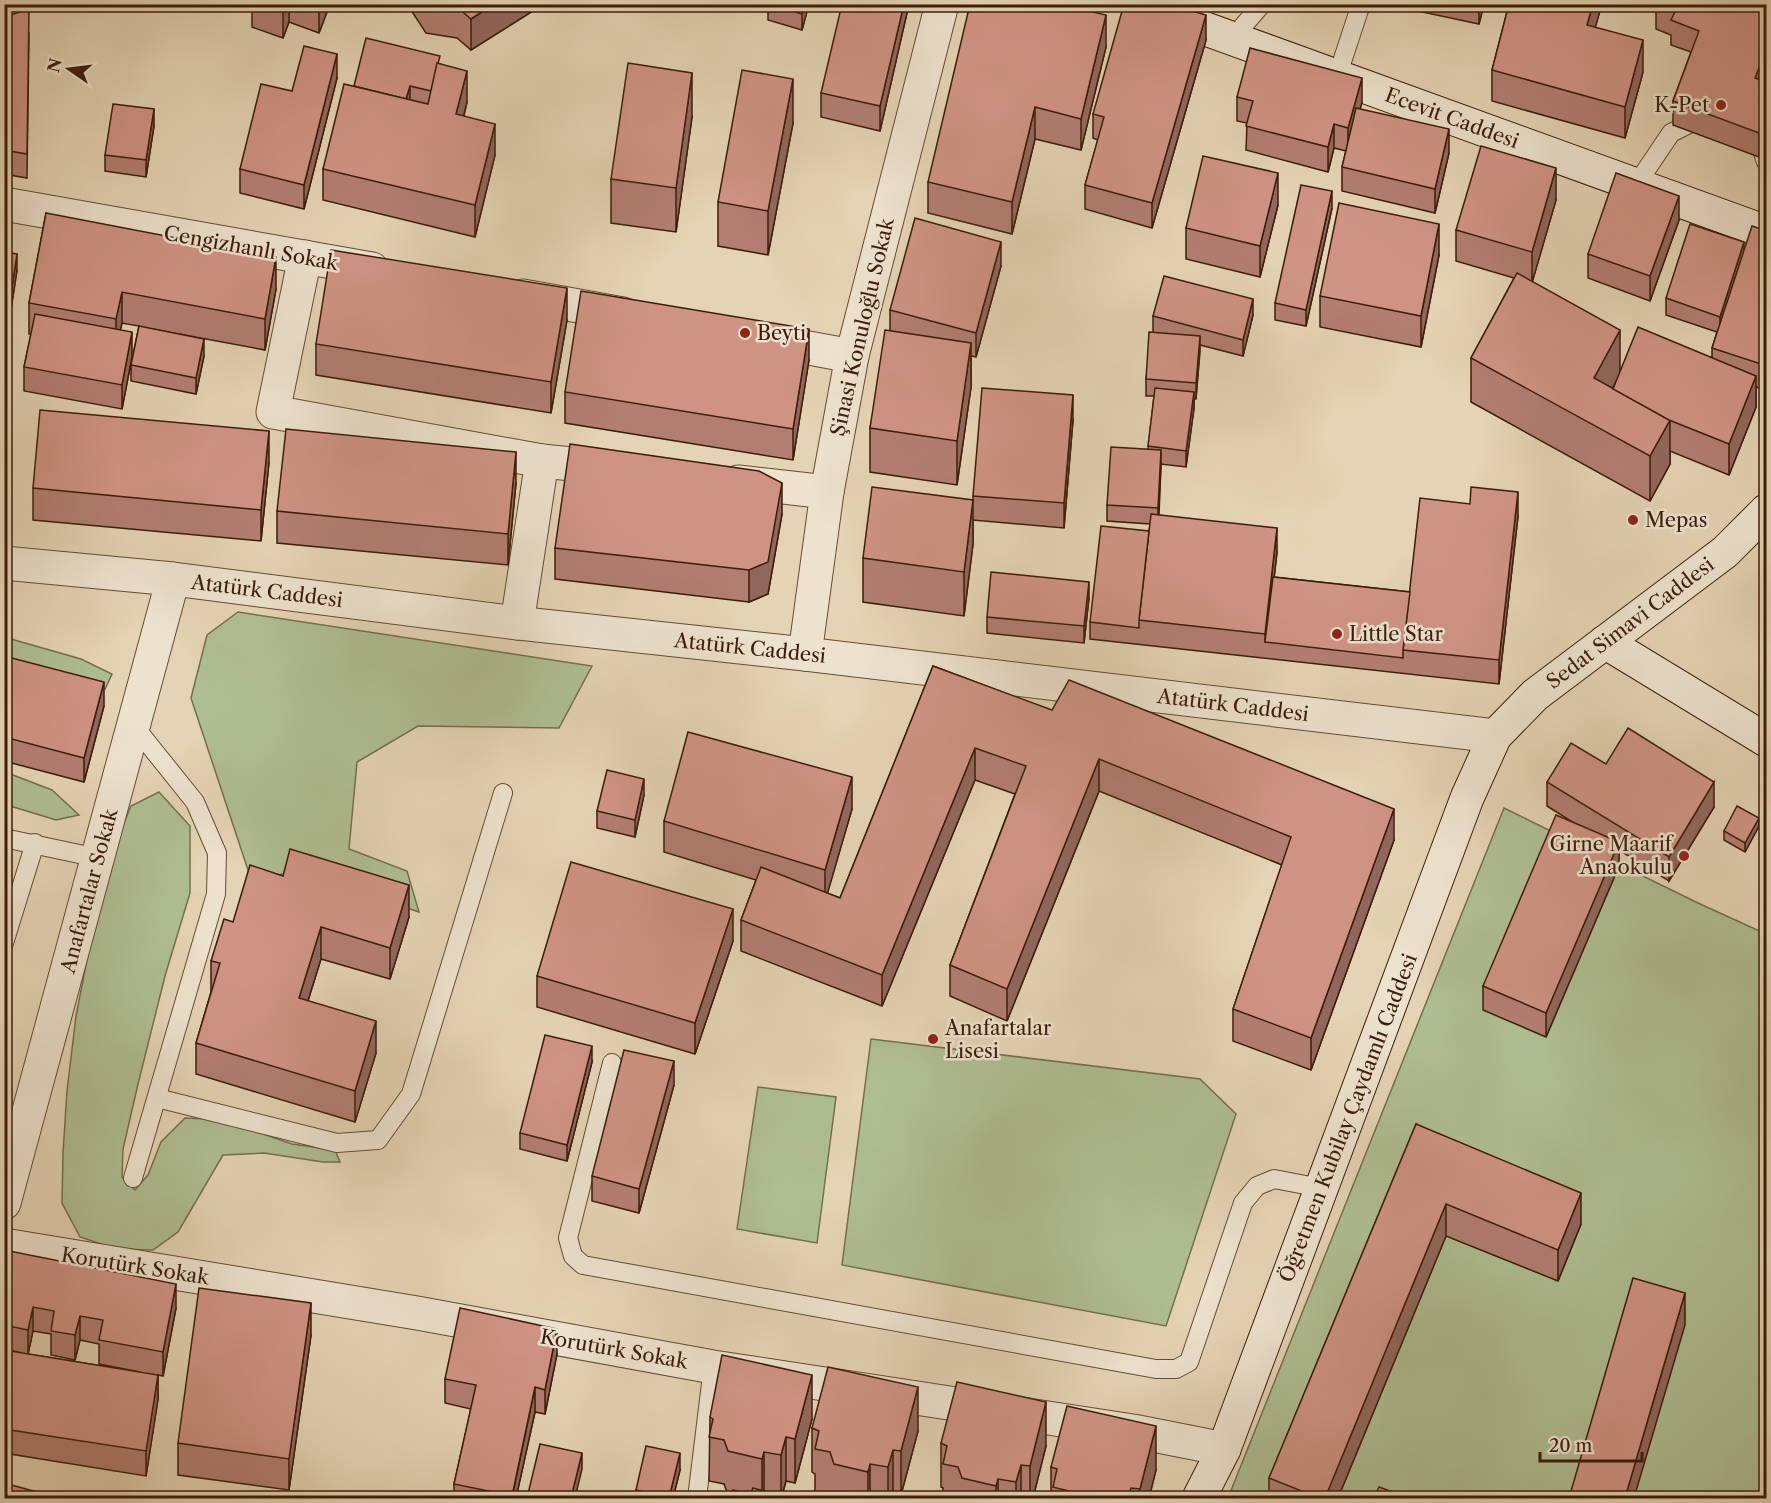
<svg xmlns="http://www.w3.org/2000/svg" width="1771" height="1503" font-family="'Libre Caslon Text',serif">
<rect width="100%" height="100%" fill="#e4d3b4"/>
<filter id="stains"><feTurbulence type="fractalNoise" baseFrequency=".00333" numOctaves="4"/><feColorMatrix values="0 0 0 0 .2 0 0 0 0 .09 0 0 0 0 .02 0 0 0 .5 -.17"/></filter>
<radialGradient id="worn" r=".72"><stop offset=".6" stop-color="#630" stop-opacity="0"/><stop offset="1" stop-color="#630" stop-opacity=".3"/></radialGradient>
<g fill="#aebe92" stroke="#756e4e" stroke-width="1.5">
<polygon points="238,612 592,666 559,728 418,726 357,762 349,849 407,871 419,912 296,870 252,882 191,698 207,635"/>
<polygon points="4,637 81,659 112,674 105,689 5,661"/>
<polygon points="5,772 52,790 79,815 56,820 7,805 5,803"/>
<polygon points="159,792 190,826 190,893 165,976 138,1084 123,1149 122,1177 135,1190 148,1175 161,1142 185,1118 208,1119 254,1131 292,1144 335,1150 340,1162 323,1162 264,1153 223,1155 178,1232 153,1250 116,1249 80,1237 62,1203 63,1153 67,1091 76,1016 104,872 131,806"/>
<polygon points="1504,808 1698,903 1766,934 1766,1498 1228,1498"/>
<polygon points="871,1039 1200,1079 1236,1114 1166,1326 842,1265"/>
<polygon points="5,1066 11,1085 5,1121"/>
<polygon points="758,1087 836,1097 817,1243 737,1229"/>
</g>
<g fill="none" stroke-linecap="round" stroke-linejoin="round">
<g stroke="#664a34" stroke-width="20">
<g id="lane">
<polyline points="1232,39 1262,4"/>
<polyline points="1337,77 1361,4"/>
<polyline points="1745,136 1759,141 1766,162"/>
<polyline points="1636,185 1671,133 1699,119 1702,121"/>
<polyline points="4,838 98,858"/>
<polyline points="4,943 35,843"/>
<polyline points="612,1063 568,1238 573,1256 583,1265 1156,1369 1176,1369 1189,1362 1243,1203 1257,1186 1274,1179 1321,1188"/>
<polyline points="157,1098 337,1143 378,1140 411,1094 503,793"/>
<polyline points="133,1178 216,894 217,853 195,802 134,726"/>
<polyline points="697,1498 713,1367"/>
</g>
</g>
<g stroke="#664a34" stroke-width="35">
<g id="street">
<polyline points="4,204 372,269"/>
<polyline points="305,257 273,412 542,461 612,468"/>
<polyline points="523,296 623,314"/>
<polyline points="765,340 852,356"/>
<polyline points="738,482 827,492"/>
<polyline points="4,563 173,579 517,623 805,654 1495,736"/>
<polyline points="517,623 542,461"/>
<polyline points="805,654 827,492 852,356 942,4"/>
<polyline points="4,1203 173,579"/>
<polyline points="4,1245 417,1313 713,1367 1133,1431 1224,1449"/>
</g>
</g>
<g stroke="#3c1d0a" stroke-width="35">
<g id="secondary">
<polyline points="1137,4 1766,232"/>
<polyline points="1605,642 1766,740"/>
<polyline points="1199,1498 1224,1449 1467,798 1495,736 1535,695 1725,552 1766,511"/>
</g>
</g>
<use href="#lane" stroke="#ede2ce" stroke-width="18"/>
<use href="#street" stroke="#ede2ce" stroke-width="33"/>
<use href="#secondary" stroke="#ede2ce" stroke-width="33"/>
</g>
<g fill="#b27e72" stroke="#3c1d0a" stroke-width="1.5" fill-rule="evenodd">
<polygon points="241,4 330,4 319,33 289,22 283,38 252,27 252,9"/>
<polygon points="407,4 544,4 471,50 457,38 426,33"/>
<polygon points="768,4 809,4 802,30 768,20"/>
<polygon points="909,4 880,131 821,117 821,93"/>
<polygon points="1408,4 1484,4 1479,24 1408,9"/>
<polygon points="1509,4 1602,4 1595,27 1643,72 1625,138 1492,101 1492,70"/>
<polygon points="1656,4 1767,4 1767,72 1763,81 1767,82 1767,136 1759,157 1673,125 1673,101 1691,52 1671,45 1671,35 1656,29"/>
<polygon points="4,17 29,33 27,178 4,174"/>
<polygon points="1206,40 1152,228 1085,209 1085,185 1098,140 1093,138 1093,114"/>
<polygon points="1106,47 1081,150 1035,139 1012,234 928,213 928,182"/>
<polygon points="440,64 467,102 464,116 495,155 475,237 323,200 323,169 354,86"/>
<polygon points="337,78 304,209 240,193 240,169 292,91"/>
<polygon points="1237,97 1362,102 1360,109 1449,153 1435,213 1342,191 1342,167 1346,151 1334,148 1328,172 1246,150 1247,123 1237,121"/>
<polygon points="692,117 676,232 611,223 611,179"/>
<polygon points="793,123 768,255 718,246 718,202"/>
<polygon points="154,126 146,177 105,171 105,155"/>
<polygon points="1556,200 1532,282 1620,372 1712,357 1712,348 1717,332 1666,315 1666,298 1744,250 1767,231 1767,390 1756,387 1756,407 1729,475 1670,451 1670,464 1650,501 1471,402 1471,358 1514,278 1456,261 1456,230"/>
<polygon points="1278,205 1260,277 1186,259 1186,228"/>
<polygon points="1332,208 1306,326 1275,320 1275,303"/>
<polygon points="46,213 276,289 265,350 152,329 204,356 196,394 131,381 131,365 139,326 122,323 120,330 132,357 122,409 24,391 24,367 31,334 29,334 29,303"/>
<polygon points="1679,220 1650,301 1588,278 1588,254"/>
<polygon points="4,252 17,270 10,316 4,315"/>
<polygon points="1439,255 1421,347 1320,327 1320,296"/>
<polygon points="1001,266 976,357 971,356 971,387 957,485 870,472 870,428 890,331 890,310"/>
<polygon points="1253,315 1243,356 1200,345 1196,399 1194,399 1194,408 1186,467 1161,464 1159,515 1277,552 1274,577 1410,592 1518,516 1499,684 1090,639 1090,622 1149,531 1150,524 1107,521 1107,505 1148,449 1154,396 1146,396 1146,379 1153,332 1153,316"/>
<polygon points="567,320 551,413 316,375 316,344"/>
<polygon points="809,360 793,460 565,423 565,392"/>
<polygon points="1073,420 1064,528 973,520 973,544 964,616 863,602 863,558 973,500 973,496"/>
<polygon points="269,462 261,541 33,520 33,488"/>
<polygon points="516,483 508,565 277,543 277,511"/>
<polygon points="782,514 768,594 749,602 555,579 555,548"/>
<polygon points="1089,598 1084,643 987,633 987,617"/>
<polygon points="4,656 104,706 84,782 4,761"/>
<polygon points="933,666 1394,840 1311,1070 1233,1041 1233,1009 1282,865 1099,791 1007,1021 950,996 950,965 1015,794 975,780 882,1006 741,951 741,920 756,880 664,852 664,821 852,809 827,893 840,898"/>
<polygon points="1606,764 1714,807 1669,881 1619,850 1619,866 1546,1037 1483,1010 1483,986 1574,823 1547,806 1547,782"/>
<polygon points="644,795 635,837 597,828 597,811"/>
<polygon points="1759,826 1745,852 1724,840 1724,831"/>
<polygon points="409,917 390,979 321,959 308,1001 376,1053 355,1122 196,1074 196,1043 211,992 211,961 233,922"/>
<polygon points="733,941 695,1054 537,1007 537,976"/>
<polygon points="592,1062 567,1161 520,1149 520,1133"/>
<polygon points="674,1085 639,1213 592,1201 592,1176"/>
<polygon points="1416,1124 1581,1224 1558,1281 1446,1236 1338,1498 1269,1498 1269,1478"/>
<path d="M 4,1250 L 176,1308 L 163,1376 L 158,1375 L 158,1399 L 146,1476 L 4,1453 L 4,1350 L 22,1353 L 4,1349 ZM 33,1331 L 51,1334 L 51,1355 L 75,1360 L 80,1340 L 99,1344 L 99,1364 L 140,1372 L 28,1354 Z"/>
<polygon points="311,1335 289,1490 178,1475 178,1443"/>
<polygon points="557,1354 545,1414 535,1412 516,1498 454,1498 454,1484 471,1409 445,1403 445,1379"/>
<polygon points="710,1417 812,1419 795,1483 786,1481 782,1497 728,1495 724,1484 709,1481"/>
<polygon points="812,1428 918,1431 901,1495 893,1494 891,1498 831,1498 830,1497 815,1493 815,1474 812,1472"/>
<polygon points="941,1443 1046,1446 1033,1498 943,1498 943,1488 941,1487"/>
<polygon points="1051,1467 1156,1470 1149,1498 1051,1498"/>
<polygon points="680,1470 673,1498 636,1498 636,1490"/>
</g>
<g fill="#91675c" stroke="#3c1d0a" stroke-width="1.5">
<polygon points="283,4 289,4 289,22 283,38"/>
<polygon points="319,4 330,4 319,33"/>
<polygon points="494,4 544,4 471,50 471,19"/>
<polygon points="804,4 809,4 802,30 802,14"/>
<polygon points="904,4 909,4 880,131 880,106"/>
<polygon points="1480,4 1484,4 1479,24 1479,8"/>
<polygon points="1593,4 1602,4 1587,56 1587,25"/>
<polygon points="1106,15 1106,47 1081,150 1081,119"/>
<polygon points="1206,15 1206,40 1152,228 1152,203"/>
<polygon points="1643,40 1643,72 1625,138 1625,107"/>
<polygon points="1767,47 1767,72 1755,102 1755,78"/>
<polygon points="337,54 337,78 304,209 304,185"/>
<polygon points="467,71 467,102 456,146 456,114"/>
<polygon points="692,73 692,117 676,232 676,188"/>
<polygon points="1362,78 1362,102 1348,152 1348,128"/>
<polygon points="793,79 793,123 768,255 768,211"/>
<polygon points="410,86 410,102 404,107"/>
<polygon points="1035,107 1035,139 1012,234 1012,202"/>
<polygon points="154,109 154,126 146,177 146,160"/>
<polygon points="1767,112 1767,136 1759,157 1759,133"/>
<polygon points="495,124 495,155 475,237 475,205"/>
<polygon points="1334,124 1334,148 1328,172 1328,147"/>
<polygon points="1449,129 1449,153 1435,213 1435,189"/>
<polygon points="1556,168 1556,200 1532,283 1532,252"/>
<polygon points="1278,173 1278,205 1260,277 1260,246"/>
<polygon points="1332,191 1332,208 1306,326 1306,310"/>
<polygon points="1679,196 1679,220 1650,301 1650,276"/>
<polygon points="7,210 7,227 4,241 4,224"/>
<polygon points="1439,224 1439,255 1421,347 1421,316"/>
<polygon points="1001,242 1001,266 976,357 976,333"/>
<polygon points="1744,242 1744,259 1720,333 1720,317"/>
<polygon points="17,254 17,270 10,316 10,300"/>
<polygon points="276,257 276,289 265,350 265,319"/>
<polygon points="567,288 567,320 551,413 551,382"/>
<polygon points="122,292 122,323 116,351 116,319"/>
<polygon points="1253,299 1253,315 1243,356 1243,340"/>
<polygon points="809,329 809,360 793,460 793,429"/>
<polygon points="1620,330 1620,374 1594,422 1594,378"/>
<polygon points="132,332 132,357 122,409 122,385"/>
<polygon points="1200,336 1200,352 1196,399 1196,383"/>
<polygon points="204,339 204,356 196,394 196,378"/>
<polygon points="971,343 971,387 957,485 957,441"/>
<polygon points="1756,376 1756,407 1729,475 1729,444"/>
<polygon points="1194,392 1194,408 1186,467 1186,451"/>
<polygon points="1073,395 1073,420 1064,528 1064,503"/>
<polygon points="1670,420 1670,464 1650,501 1650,456"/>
<polygon points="269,431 269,462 261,541 261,510"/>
<polygon points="1161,450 1161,466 1158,524 1158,508"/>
<polygon points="516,452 516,483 508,565 508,534"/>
<polygon points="782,483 782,514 768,594 749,602 749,570"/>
<polygon points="1518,492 1518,516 1499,684 1499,660"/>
<polygon points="973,500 973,544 964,616 964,572"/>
<polygon points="1277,528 1277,552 1267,642 1265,642 1265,634"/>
<polygon points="1089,582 1089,598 1084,643 1084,626"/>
<polygon points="104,682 104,706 84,782 84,758"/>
<polygon points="975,748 975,780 882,1006 882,975"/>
<polygon points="1099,759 1099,791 1007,1021 1007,989"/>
<polygon points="852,777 852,809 825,902 825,870"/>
<polygon points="644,779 644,795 635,837 635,820"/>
<polygon points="1714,782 1714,807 1669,881 1669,857"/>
<polygon points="1394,809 1394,840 1311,1070 1311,1038"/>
<polygon points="1759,818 1759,826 1745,852 1745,843"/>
<polygon points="1619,842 1619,866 1546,1037 1546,1013"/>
<polygon points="409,885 409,917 390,979 390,948"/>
<polygon points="733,909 733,941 695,1054 695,1023"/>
<polygon points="321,927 321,959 299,1029 299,998"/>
<polygon points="376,1021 376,1053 355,1122 355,1091"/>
<polygon points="592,1046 592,1062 567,1161 567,1145"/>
<polygon points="674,1061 674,1085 639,1213 639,1189"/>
<polygon points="1581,1193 1581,1224 1558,1281 1558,1250"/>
<polygon points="1446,1204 1446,1236 1338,1498 1325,1498"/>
<polygon points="176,1284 176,1308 163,1376 163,1352"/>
<polygon points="1685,1293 1685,1325 1634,1498 1625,1498"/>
<polygon points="311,1303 311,1335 289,1490 289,1459"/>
<polygon points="33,1307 33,1331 28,1354 28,1330"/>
<polygon points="80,1316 80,1340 75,1360 75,1335"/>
<polygon points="557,1329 557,1354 545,1414 545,1390"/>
<polygon points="158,1375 158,1399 146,1476 146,1451"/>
<polygon points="812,1375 812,1419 795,1483 795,1439"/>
<polygon points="535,1387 535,1412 516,1498 512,1498"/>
<polygon points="918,1387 918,1431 901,1495 901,1451"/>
<polygon points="1046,1402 1046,1446 1033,1498 1030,1498 1030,1466"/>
<polygon points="1156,1426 1156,1470 1149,1498 1140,1498 1140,1489"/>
<polygon points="786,1437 786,1481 781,1498 781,1455"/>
<polygon points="893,1450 893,1494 891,1498 888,1498 888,1467"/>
<polygon points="764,1452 764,1496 762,1498 762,1459"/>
<polygon points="582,1453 582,1469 575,1498 571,1498"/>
<polygon points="680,1453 680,1470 673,1498 669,1498"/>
<polygon points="870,1464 870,1498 868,1498 868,1472"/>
<polygon points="1021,1465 1021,1498 1016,1498 1016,1482"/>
<polygon points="998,1479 998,1498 996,1498 996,1486"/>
</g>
<g fill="#cf9384" stroke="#3c1d0a" stroke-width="1.5">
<polygon points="443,4 494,4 471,19 457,7"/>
<polygon points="772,4 804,4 802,14"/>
<polygon points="842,4 904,4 880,106 821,93"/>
<polygon points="970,4 1059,4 1106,15 1081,119 1035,107 1012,202 928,182"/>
<polygon points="1124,4 1168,4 1206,15 1152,203 1085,185 1104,117 1093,114"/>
<polygon points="1464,4 1480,4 1479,8"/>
<polygon points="1509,4 1593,4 1587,25 1643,40 1625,107 1492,70"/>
<polygon points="1656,4 1767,4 1767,47 1755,78 1767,82 1767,112 1759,133 1673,101 1699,31 1671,20 1675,12"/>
<polygon points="29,9 27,154 4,150 4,17"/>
<polygon points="366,38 440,56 431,91 410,86 406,99 354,86"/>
<polygon points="304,46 337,54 304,185 240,169 261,84 292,91"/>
<polygon points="1250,48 1362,78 1348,128 1334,124 1328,147 1246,126 1253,101 1237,97"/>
<polygon points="437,63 467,71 456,114 495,124 475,205 323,169 344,84 428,104"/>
<polygon points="628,63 692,73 676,188 611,179"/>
<polygon points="742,70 793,79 768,211 718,202"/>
<polygon points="113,104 154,109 146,160 105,155"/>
<polygon points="1356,108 1449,129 1435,189 1342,167"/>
<polygon points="1481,146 1556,168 1532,252 1456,230"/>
<polygon points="1203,156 1278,173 1260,246 1186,228"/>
<polygon points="1616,173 1679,196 1650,276 1588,254"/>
<polygon points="1301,185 1332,191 1306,310 1275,303"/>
<polygon points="1339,203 1439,224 1421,316 1320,296"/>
<polygon points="4,210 7,210 4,224"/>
<polygon points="46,213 276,257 265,319 122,292 116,319 29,303"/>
<polygon points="915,218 1001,242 976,333 890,310"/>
<polygon points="1690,224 1744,242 1720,317 1666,298"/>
<polygon points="1752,226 1767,231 1767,366 1712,348"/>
<polygon points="331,250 567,288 551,382 316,344"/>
<polygon points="4,252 17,254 10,300 4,299"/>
<polygon points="1517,273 1620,330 1594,378 1670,420 1650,456 1471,358"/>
<polygon points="1164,276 1253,299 1243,340 1153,316"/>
<polygon points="581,291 809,329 793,429 565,392"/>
<polygon points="35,314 132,332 122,385 24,367"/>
<polygon points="139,326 204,339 196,378 131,365"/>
<polygon points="1638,327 1756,376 1729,444 1669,420 1613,389"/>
<polygon points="885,330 971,343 957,441 870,428"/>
<polygon points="1149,332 1200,336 1196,383 1146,379"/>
<polygon points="982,388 1073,395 1064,503 973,496"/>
<polygon points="1155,388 1194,392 1186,451 1148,446"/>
<polygon points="40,410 269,431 261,510 33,488"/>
<polygon points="286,429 516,452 508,534 277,511"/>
<polygon points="570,444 759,471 782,483 768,562 749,570 555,548"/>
<polygon points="1111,447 1161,450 1158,508 1107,505"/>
<polygon points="872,487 973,500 964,572 863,558"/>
<polygon points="1471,487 1518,492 1499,660 1403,650 1420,498 1470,504"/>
<polygon points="1151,514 1277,528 1265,634 1139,620"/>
<polygon points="1101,526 1149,531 1139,620 1139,628 1090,622"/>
<polygon points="991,572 1089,582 1084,626 987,617"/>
<polygon points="1273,577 1410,592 1403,650 1403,658 1265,642"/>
<polygon points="4,656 104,682 84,758 4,737"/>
<polygon points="933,666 1052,710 1069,680 1394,809 1311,1038 1233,1009 1291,837 1099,759 1007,989 950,965 1026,766 975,748 882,975 741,920 761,867 840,898"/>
<polygon points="1628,728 1714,782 1669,857 1547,782 1571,743 1606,764"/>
<polygon points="688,732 852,777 825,870 664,821"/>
<polygon points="607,770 644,779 635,820 597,811"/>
<polygon points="1737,806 1759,818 1745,843 1724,831"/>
<polygon points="1556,815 1619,842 1546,1013 1483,986"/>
<polygon points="290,849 409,885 390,948 321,927 299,998 376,1021 355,1091 196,1043 220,963 211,961 224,919 233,922 250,865 283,876"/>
<polygon points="571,862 733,909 695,1023 537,976"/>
<polygon points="545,1035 592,1046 567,1145 520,1133"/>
<polygon points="624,1050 674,1061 639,1189 592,1176"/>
<polygon points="1416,1124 1581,1193 1558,1250 1446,1204 1325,1498 1319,1498 1269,1478"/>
<polygon points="4,1250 176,1284 163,1352 99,1340 103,1320 80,1316 75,1335 51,1331 54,1311 33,1307 28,1330 4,1325"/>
<polygon points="1633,1278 1685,1293 1625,1498 1569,1498"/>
<polygon points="199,1288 311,1303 289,1459 178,1443"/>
<polygon points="460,1308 557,1329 545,1390 535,1387 512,1496 454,1484 476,1385 445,1379"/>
<polygon points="4,1350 158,1375 146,1451 4,1429"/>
<polygon points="722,1355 812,1375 795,1439 786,1437 781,1455 764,1452 762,1459 728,1451 724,1440 709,1437 713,1419 710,1417"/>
<polygon points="828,1367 918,1387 901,1451 893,1450 888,1467 870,1464 868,1472 834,1464 830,1452 815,1449 819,1431 812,1428"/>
<polygon points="957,1382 1046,1402 1030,1466 1021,1465 1016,1482 998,1479 996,1486 962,1478 958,1467 943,1464 947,1446 941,1443"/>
<polygon points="1067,1406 1156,1426 1140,1489 1131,1488 1128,1498 1071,1498 1068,1491 1053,1487 1057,1469 1051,1467"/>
<polygon points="540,1444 582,1453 571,1498 527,1498"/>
<polygon points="646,1446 680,1453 669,1498 636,1490"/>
<polygon points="4,1483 37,1492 42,1498 4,1498"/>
<polygon points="1379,1487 1409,1498 1374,1498"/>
<polygon points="753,1488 788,1498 730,1498 733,1490 750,1495"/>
</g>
<g fill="#8f2418" stroke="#ede2ce" stroke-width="2">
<circle cx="1721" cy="105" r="6"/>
<circle cx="745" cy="333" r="6"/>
<circle cx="1633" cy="520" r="6"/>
<circle cx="1337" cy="634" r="6"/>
<circle cx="1684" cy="856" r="6"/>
<circle cx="933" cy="1039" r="6"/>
</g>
<g text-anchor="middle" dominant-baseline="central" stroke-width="5" stroke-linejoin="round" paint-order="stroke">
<g font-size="20" fill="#3c1d0a" stroke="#ede2ce" text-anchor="start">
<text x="1709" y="105" text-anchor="end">K-Pet</text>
<text x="757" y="333">Beyti</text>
<text x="1645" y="520">Mepas</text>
<text x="1349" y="634">Little Star</text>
<text x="1672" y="844" text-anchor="end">Girne Maarif<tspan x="1672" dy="23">Anaokulu</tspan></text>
<text x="945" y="1028">Anafartalar<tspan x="945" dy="23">Lisesi</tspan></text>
</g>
<g font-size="20" fill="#3c1d0a" stroke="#ede2ce">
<text transform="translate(1452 118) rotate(20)">Ecevit Caddesi</text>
<text transform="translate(251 248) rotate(10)">Cengizhanlı Sokak</text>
<text transform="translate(862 327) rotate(-77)">Şinasi Konuloğlu Sokak</text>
<text transform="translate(267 591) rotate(7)">Atatürk Caddesi</text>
<text transform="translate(1630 623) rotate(-37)">Sedat Simavi Caddesi</text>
<text transform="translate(750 648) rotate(6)">Atatürk Caddesi</text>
<text transform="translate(1233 705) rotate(7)">Atatürk Caddesi</text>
<text transform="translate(89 891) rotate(-75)">Anafartalar Sokak</text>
<text transform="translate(1348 1118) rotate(-69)">Öğretmen Kubilay Çaydamlı Caddesi</text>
<text transform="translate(135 1266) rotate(9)">Korutürk Sokak</text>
<text transform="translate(614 1349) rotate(10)">Korutürk Sokak</text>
</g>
</g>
<rect width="1771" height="1503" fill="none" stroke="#e4d3b4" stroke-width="24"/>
<rect x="6" y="6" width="1759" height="1491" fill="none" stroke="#3c1d0a" stroke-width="3"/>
<rect x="12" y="12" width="1747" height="1479" fill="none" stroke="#3c1d0a" stroke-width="1.5"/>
<g transform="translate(69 69) rotate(284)" stroke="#ede2ce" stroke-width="4.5" paint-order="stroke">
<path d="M0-4.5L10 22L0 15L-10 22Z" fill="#3c1d0a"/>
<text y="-9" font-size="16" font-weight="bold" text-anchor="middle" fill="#3c1d0a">N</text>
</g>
<path d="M1540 1452v9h102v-9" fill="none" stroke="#3c1d0a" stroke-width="3"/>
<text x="1549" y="1452" font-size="18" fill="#3c1d0a" stroke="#ede2ce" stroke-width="4.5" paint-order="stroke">20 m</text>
<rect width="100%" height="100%" filter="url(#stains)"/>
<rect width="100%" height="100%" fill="url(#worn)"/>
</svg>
